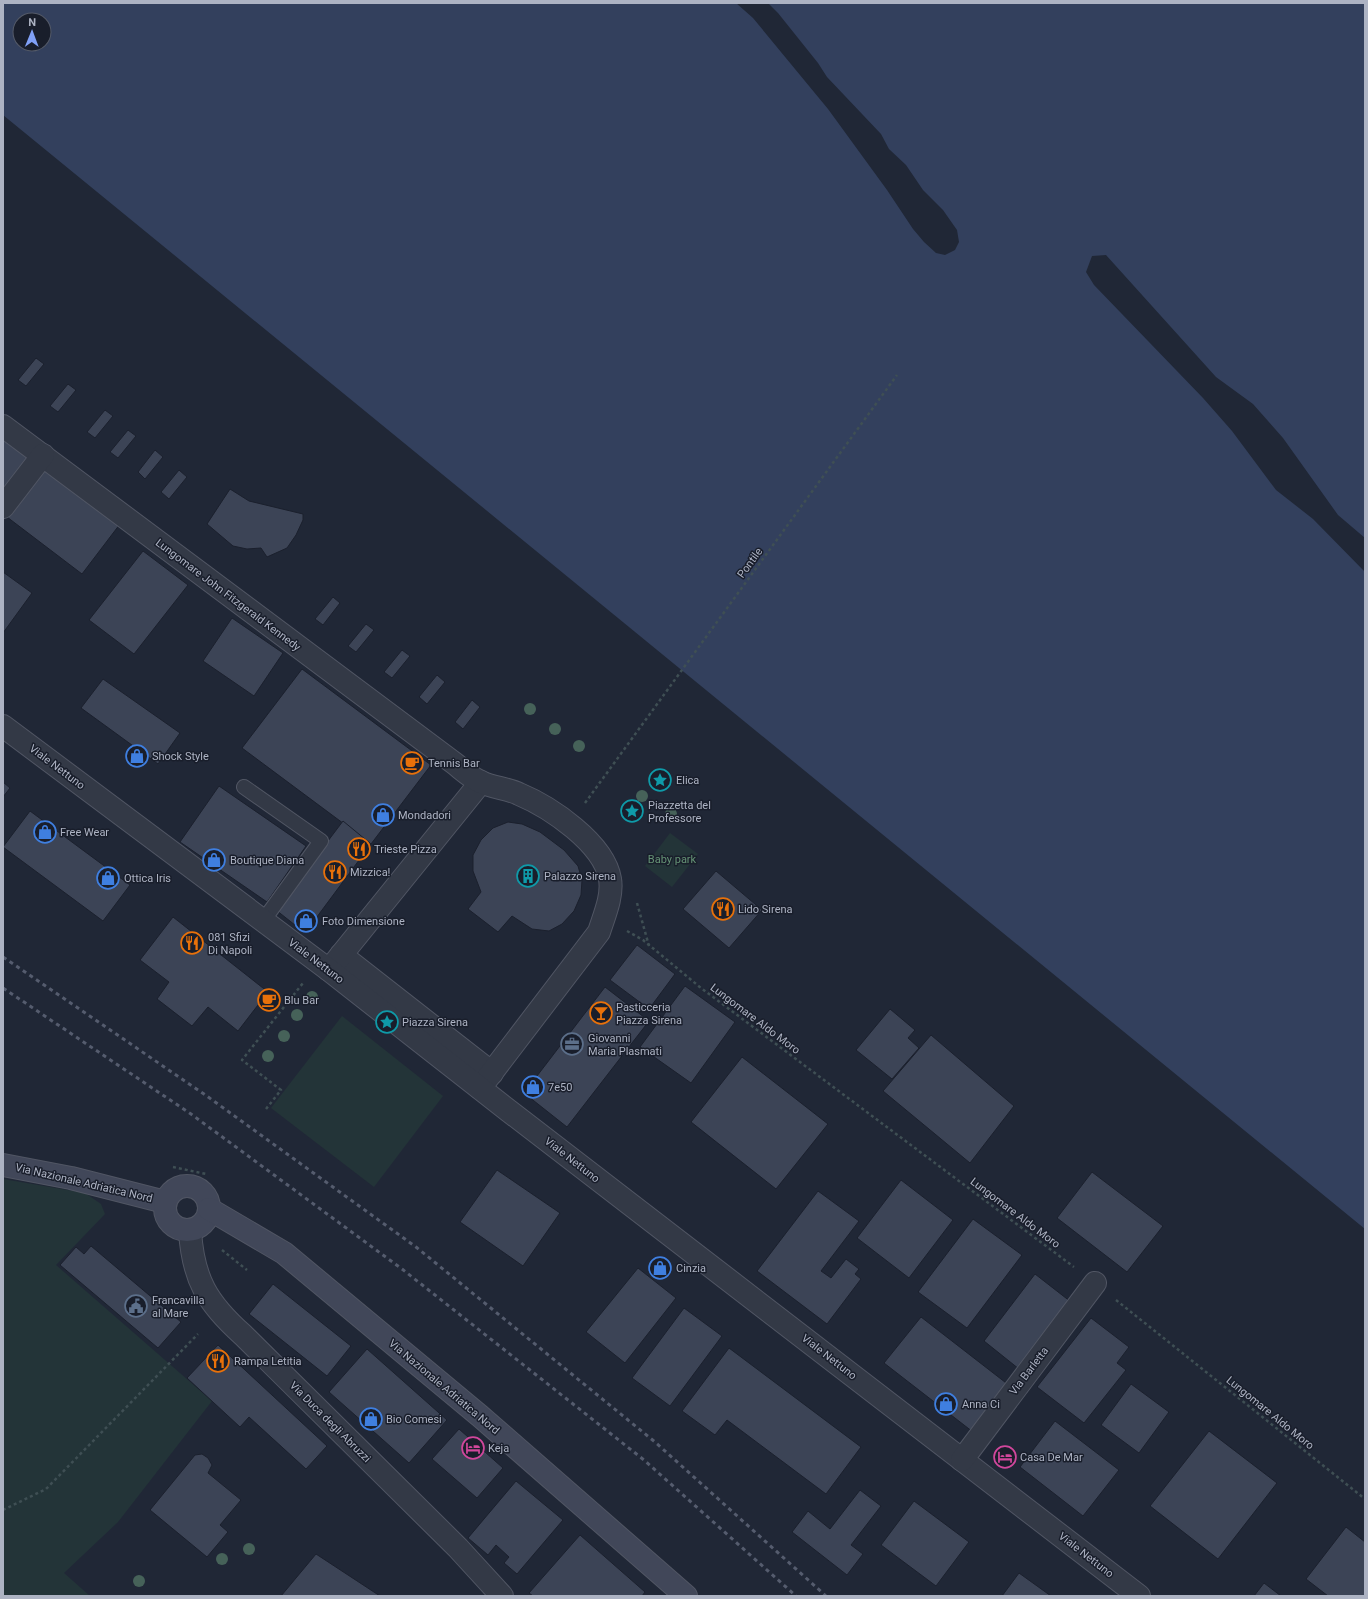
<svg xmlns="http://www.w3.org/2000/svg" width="1368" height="1599" font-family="Roboto,sans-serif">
<rect width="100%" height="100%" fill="#202736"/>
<g fill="#233438">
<polygon points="670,833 698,854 672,887 645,866"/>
<polygon points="342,1016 443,1096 374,1187 271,1108"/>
<polygon points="3,1179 85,1193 101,1204 105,1214 56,1265 212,1401 118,1522 64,1573 90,1596 3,1596"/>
</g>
<path fill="#33405d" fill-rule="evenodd" d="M 3,3 L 1365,3 L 1365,1229 L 3,115 ZM 20,20 L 44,20 L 44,44 L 20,44 Z"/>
<g fill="#202736">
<polygon points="736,3 768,3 778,13 818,63 827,77 881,134 889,149 906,165 923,190 943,210 957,230 959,242 955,250 945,255 936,253 924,242 913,229 887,190 828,109 753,18"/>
<polygon points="1106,255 1216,377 1253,404 1283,438 1338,515 1365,538 1365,572 1313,519 1276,490 1232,431 1203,398 1094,285 1086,272 1092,256"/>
</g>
<g fill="#3c4456" stroke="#1b202d">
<polygon points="36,358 44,364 26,386 18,380"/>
<polygon points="68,384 76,390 58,412 50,406"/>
<polygon points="105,410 113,416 95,438 87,432"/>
<polygon points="128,430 136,436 118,458 110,452"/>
<polygon points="3,439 28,457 3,491"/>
<polygon points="155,450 163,457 145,479 138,472"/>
<polygon points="45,467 120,524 82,574 7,517"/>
<polygon points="179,470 187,477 169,499 161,492"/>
<polygon points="230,489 249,501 303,514 303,520 296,535 287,548 267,557 261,548 247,549 233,546 207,524"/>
<polygon points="143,551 188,585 134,654 89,620"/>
<polygon points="3,572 32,593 3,633"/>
<polygon points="333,597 340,603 323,625 315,619"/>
<polygon points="232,618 283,653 254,696 203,661"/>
<polygon points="366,624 374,630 356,652 348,646"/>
<polygon points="402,650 410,656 392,678 384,672"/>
<polygon points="302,669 431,765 371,844 242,748"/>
<polygon points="437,675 445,682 427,704 419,697"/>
<polygon points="103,679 180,733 158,764 81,708"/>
<polygon points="472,700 480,707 463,729 455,722"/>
<polygon points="3,782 10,788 3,797"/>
<polygon points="219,786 306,846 267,902 180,842"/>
<polygon points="30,811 130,885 103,921 3,847"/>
<polygon points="343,821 371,844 305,933 276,910"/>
<polygon points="508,822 522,824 540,832 564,850 578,866 582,880 581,895 574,911 562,924 549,931 532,929 512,916 498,932 468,909 481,892 473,871 473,855 481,840 493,828"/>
<polygon points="716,871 762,910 729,948 683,909"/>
<polygon points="173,917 268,992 238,1031 208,1007 192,1026 157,999 169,982 140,960"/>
<polygon points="637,945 675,974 649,1009 610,980"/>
<polygon points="685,986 735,1022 691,1083 640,1047"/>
<polygon points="605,987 649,1021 567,1127 524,1093"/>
<polygon points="890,1009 915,1030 908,1038 919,1048 892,1079 856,1050"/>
<polygon points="931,1035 1014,1106 970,1163 883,1091"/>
<polygon points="742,1057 828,1124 776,1189 691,1122"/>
<polygon points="497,1170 560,1213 523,1266 460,1222"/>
<polygon points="1092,1172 1163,1226 1127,1272 1057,1218"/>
<polygon points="901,1180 953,1220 909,1278 857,1238"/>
<polygon points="818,1191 859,1221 821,1271 831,1278 846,1259 859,1269 855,1274 861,1279 827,1324 757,1271"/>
<polygon points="973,1219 1022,1255 967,1328 918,1292"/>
<polygon points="91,1246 181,1322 158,1348 60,1265 76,1247 84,1254"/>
<polygon points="638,1268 676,1298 625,1363 586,1332"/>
<polygon points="1035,1274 1071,1302 1019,1369 984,1341"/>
<polygon points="273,1284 351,1346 327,1376 249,1314"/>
<polygon points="684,1308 722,1336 670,1406 632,1378"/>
<polygon points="921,1317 1010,1386 973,1432 884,1363"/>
<polygon points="1091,1318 1129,1347 1117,1363 1126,1370 1084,1423 1037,1387"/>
<polygon points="218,1345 327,1446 306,1469 249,1417 240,1427 187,1378"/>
<polygon points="729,1348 861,1447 826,1494 727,1420 715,1435 682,1411"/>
<polygon points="367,1349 447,1420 409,1463 329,1392"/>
<polygon points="1131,1384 1169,1412 1139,1453 1101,1425"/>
<polygon points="1055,1421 1119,1470 1083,1516 1020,1467"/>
<polygon points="459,1429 503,1468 477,1498 432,1459"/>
<polygon points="1209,1431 1277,1483 1218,1559 1150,1506"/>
<polygon points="202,1454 208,1458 212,1465 208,1473 241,1500 220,1525 228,1532 207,1557 150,1510 195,1455"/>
<polygon points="516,1481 563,1520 517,1574 504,1563 509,1557 496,1545 488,1555 468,1538"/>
<polygon points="860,1490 881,1506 851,1545 863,1554 847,1575 792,1532 808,1511 830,1529"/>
<polygon points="914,1501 969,1542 936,1586 881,1545"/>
<polygon points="1346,1527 1365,1542 1365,1596 1328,1596 1306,1579"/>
<polygon points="580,1535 645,1592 642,1596 533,1596 529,1593"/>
<polygon points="316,1554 380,1596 281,1596"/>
<polygon points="1019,1573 1051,1596 1002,1596"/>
<polygon points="1264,1583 1281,1596 1254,1596"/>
</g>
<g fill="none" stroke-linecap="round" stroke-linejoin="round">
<g stroke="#515664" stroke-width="16">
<polyline id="service" points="244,787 321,841 263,921"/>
</g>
<g stroke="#515664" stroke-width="24">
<g id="pedestrian">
<polyline points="341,955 492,1073"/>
<polyline points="329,970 481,782"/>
</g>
</g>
<g stroke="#515664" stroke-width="24">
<g id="minor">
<path d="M 3,426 L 454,763 C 462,769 471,778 481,782 C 493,788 507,788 519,794 C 550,807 604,843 610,879 C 613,896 604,916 599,932 L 480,1088"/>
<polyline points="3,507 43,455"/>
<polyline points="3,726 329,970 509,1111 1139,1596"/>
<path d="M 190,1231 C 193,1279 207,1303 243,1335 L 458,1548 L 502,1596"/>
<polyline points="962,1460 1095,1283"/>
</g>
</g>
<g stroke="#515664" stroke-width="24">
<g id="secondary">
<polyline points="3,1165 71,1178 165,1202"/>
<circle cx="187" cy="1208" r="22"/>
<polyline points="209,1209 284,1253 480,1416 686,1596"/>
</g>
</g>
<g stroke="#3f4f54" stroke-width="2.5" stroke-dasharray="3 3" stroke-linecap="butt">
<polyline points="585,803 897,375"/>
<polyline points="637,903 649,946"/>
<polyline points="627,931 643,940 701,988 1074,1267"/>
<polyline points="266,1109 281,1090 242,1060 303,983"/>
<polyline points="173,1167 206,1174"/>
<polyline points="222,1250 247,1270"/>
<polyline points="1116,1300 1365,1499"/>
<polyline points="3,1510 46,1489 198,1334"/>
</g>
<use href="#service" stroke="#333946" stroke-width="14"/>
<use href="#pedestrian" stroke="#333946" stroke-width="22"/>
<use href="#minor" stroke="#333946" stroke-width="22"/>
<use href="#secondary" stroke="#414759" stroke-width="22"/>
<g stroke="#555c6e" stroke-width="3" stroke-dasharray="4 4" stroke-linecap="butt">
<polyline points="3,957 204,1094 416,1247 655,1442 826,1596"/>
<polyline points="3,988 191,1114 402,1269 644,1460 796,1596"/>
</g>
</g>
<g fill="#466259">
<circle cx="530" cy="709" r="6"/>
<circle cx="555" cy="729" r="6"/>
<circle cx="579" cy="746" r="6"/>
<circle cx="642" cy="796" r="6"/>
<circle cx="671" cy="814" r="6"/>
<circle cx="312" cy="997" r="6"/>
<circle cx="297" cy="1015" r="6"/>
<circle cx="284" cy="1036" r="6"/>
<circle cx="268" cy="1056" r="6"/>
<circle cx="249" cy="1549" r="6"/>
<circle cx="222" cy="1559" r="6"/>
<circle cx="139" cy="1581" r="6"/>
</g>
<defs>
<g id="shop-ring" transform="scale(1.15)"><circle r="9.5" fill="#191e2b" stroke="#3f7fe0" stroke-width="1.5"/><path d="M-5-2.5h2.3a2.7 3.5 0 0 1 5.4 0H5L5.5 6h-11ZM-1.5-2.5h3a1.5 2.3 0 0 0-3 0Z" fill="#3f7fe0"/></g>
<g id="cafe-ring" transform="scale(1.15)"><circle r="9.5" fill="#191e2b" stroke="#e8710a" stroke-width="1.5"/><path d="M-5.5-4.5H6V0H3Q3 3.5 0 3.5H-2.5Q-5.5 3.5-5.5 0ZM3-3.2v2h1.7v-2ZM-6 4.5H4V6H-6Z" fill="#e8710a"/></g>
<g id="sight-ring" transform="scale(1.15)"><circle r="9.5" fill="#191e2b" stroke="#0f9aa8" stroke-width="1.5"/><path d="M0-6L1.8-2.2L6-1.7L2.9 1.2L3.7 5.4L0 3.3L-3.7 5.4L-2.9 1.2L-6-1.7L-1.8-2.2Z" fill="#0f9aa8"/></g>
<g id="restaurant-ring" transform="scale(1.15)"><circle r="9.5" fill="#191e2b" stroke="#e8710a" stroke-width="1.5"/><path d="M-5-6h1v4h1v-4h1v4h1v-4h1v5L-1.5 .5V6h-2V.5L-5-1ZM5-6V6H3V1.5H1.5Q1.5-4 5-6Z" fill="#e8710a"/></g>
<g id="building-ring" transform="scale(1.15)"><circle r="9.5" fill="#191e2b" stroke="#0f9aa8" stroke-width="1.5"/><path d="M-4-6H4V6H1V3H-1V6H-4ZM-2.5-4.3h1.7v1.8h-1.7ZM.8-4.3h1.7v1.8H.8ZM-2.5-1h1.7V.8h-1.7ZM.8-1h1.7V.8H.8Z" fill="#0f9aa8"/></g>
<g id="bar-ring" transform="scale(1.15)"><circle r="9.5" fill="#191e2b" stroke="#e8710a" stroke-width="1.5"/><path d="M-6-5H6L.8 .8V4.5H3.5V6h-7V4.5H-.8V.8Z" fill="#e8710a"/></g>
<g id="office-ring" transform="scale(1.15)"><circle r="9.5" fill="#191e2b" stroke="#5c6f8a" stroke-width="1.5"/><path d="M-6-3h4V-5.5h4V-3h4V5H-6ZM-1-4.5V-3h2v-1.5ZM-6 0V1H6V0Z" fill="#5c6f8a"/></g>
<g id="civic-ring" transform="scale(1.15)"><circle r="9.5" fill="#191e2b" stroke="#5c6f8a" stroke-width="1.5"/><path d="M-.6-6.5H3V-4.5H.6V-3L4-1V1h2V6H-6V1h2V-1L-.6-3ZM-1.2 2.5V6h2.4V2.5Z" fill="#5c6f8a"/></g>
<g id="hotel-ring" transform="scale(1.15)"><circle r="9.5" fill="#191e2b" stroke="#d1479c" stroke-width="1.5"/><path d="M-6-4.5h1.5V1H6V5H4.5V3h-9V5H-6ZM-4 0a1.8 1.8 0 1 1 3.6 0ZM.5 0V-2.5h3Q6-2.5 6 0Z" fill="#d1479c"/></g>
</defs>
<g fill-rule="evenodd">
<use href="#shop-ring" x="137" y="756"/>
<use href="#cafe-ring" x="412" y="763"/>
<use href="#sight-ring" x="660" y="780"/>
<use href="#sight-ring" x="632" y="811"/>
<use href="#shop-ring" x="383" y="815"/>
<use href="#shop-ring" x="45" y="832"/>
<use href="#restaurant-ring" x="359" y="849"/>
<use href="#shop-ring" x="214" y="860"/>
<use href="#restaurant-ring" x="335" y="872"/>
<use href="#building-ring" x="528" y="876"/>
<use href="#shop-ring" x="108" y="878"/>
<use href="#restaurant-ring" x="723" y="909"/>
<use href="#shop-ring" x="306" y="921"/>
<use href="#restaurant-ring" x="192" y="943"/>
<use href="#cafe-ring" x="269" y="1000"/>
<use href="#bar-ring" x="601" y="1013"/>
<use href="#sight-ring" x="387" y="1022"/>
<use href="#office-ring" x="572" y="1044"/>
<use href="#shop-ring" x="533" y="1087"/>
<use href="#shop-ring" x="660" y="1268"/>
<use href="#civic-ring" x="136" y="1306"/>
<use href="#restaurant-ring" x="218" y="1361"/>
<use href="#shop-ring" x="946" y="1404"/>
<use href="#shop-ring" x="371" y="1419"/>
<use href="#hotel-ring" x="473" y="1448"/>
<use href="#hotel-ring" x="1005" y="1457"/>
</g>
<g text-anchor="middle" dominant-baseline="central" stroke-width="3" stroke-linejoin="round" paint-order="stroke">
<g font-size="11" fill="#adb3c3" stroke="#191e2b">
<text transform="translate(750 563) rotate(-54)">Pontile</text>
<text transform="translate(228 595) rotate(37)">Lungomare John Fitzgerald Kennedy</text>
<text transform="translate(57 767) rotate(37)">Viale Nettuno</text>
<text transform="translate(316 961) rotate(37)">Viale Nettuno</text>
<text transform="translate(755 1019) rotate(37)">Lungomare Aldo Moro</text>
<text transform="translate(572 1160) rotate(38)">Viale Nettuno</text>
<text transform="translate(84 1183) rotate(13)">Via Nazionale Adriatica Nord</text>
<text transform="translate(1015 1213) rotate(37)">Lungomare Aldo Moro</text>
<text transform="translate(829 1357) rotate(38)">Viale Nettuno</text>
<text transform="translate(1029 1371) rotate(-53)">Via Barletta</text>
<text transform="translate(444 1387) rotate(40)">Via Nazionale Adriatica Nord</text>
<text transform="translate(1270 1413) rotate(39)">Lungomare Aldo Moro</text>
<text transform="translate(330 1422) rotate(45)">Via Duca degli Abruzzi</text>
<text transform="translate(1086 1555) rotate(38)">Viale Nettuno</text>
</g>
<g font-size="11" fill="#adb3c3" stroke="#191e2b" text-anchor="start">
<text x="152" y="756">Shock Style</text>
<text x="428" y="763">Tennis Bar</text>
<text x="676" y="780">Elica</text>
<text x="648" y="805">Piazzetta del<tspan x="648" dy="13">Professore</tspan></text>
<text x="398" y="815">Mondadori</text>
<text x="60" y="832">Free Wear</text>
<text x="374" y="849">Trieste Pizza</text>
<text x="230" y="860">Boutique Diana</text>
<text x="350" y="872">Mizzica!</text>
<text x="544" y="876">Palazzo Sirena</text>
<text x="124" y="878">Ottica Iris</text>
<text x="738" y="909">Lido Sirena</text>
<text x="322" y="921">Foto Dimensione</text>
<text x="208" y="937">081 Sfizi<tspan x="208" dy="13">Di Napoli</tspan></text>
<text x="284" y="1000">Blu Bar</text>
<text x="616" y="1007">Pasticceria<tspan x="616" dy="13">Piazza Sirena</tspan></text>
<text x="402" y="1022">Piazza Sirena</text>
<text x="588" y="1038">Giovanni<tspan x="588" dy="13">Maria Plasmati</tspan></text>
<text x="548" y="1087">7e50</text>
<text x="676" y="1268">Cinzia</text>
<text x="152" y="1300">Francavilla<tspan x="152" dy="13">al Mare</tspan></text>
<text x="234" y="1361">Rampa Letitia</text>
<text x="962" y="1404">Anna Ci</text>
<text x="386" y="1419">Bio Comesi</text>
<text x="488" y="1448">Keja</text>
<text x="1020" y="1457">Casa De Mar</text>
</g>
<g font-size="11" fill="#659375" stroke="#191e2b">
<text x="672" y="859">Baby park</text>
</g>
</g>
<rect width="1368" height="1599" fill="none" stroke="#adb3c3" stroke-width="8"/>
<g transform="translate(32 32) rotate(1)"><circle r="19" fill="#191e2b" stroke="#545a68"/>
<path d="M0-3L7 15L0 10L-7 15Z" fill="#80a0f6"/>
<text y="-6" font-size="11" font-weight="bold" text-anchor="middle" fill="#adb3c3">N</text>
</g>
</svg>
